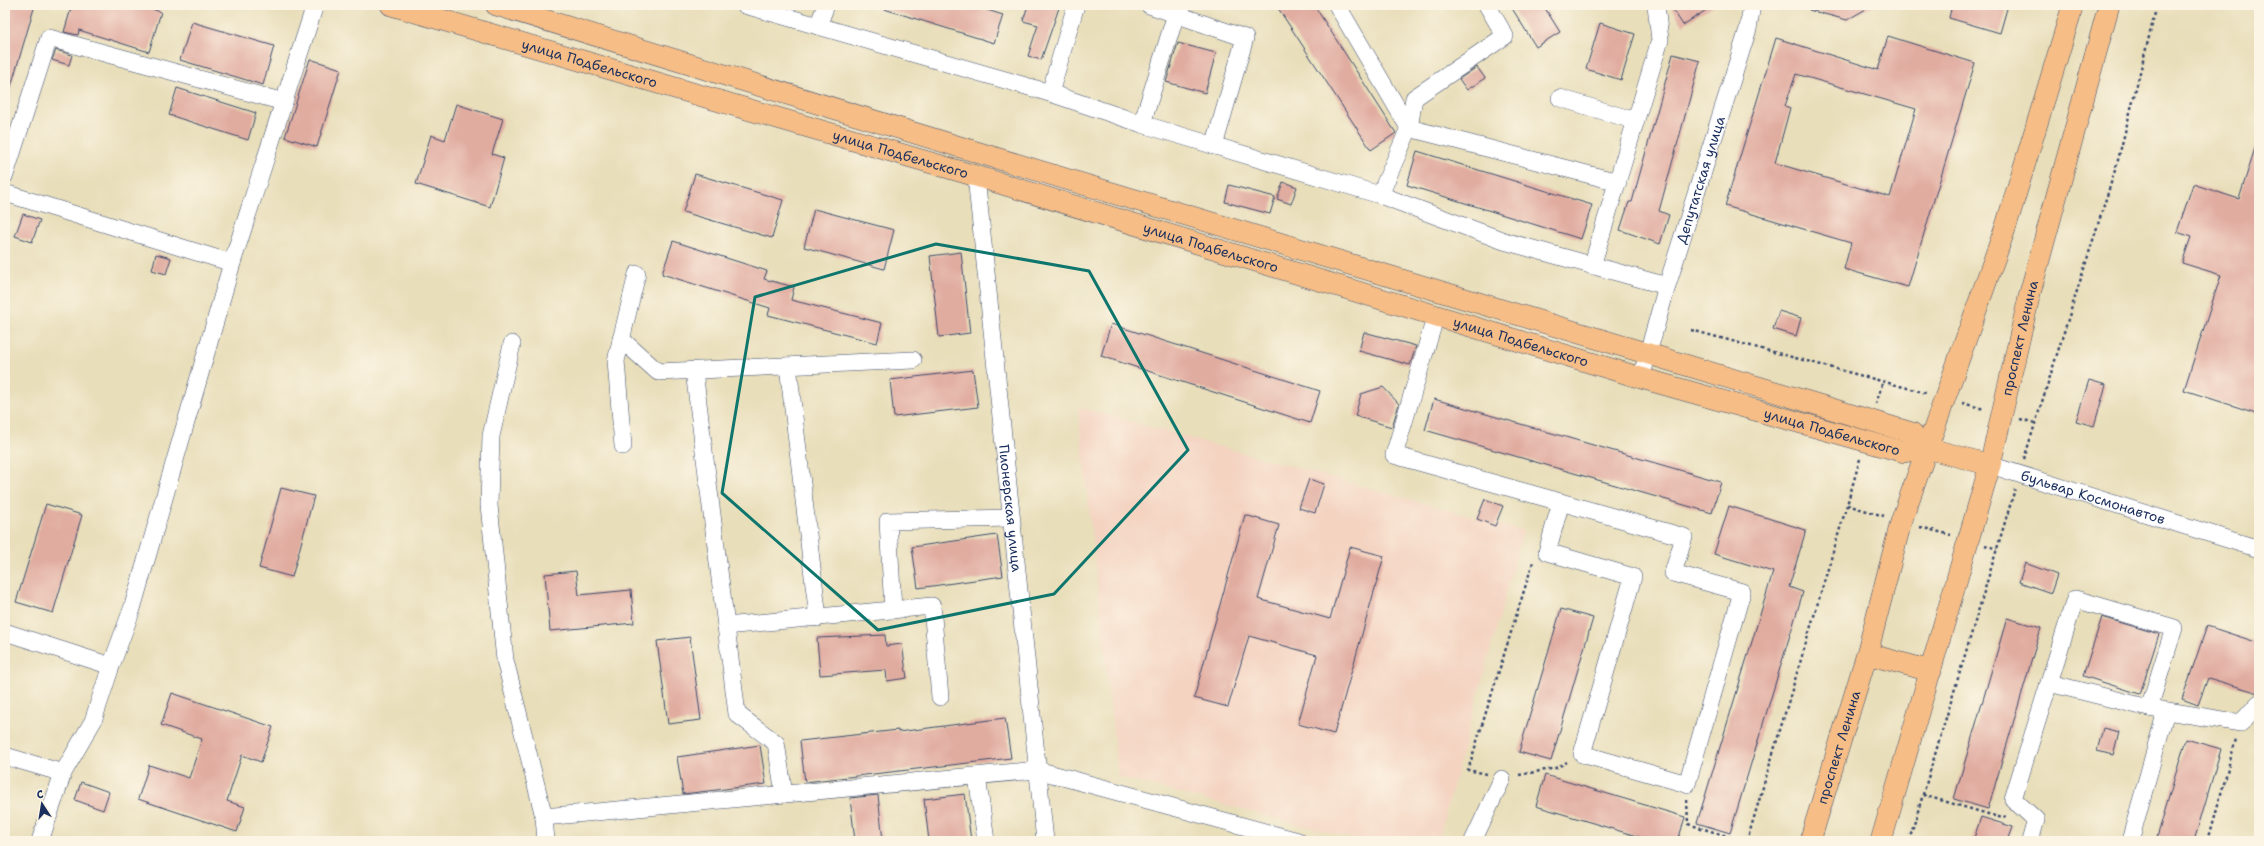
<svg xmlns="http://www.w3.org/2000/svg" width="2264" height="846" font-family="'Shantell Sans',sans-serif">
<rect width="100%" height="100%" fill="#fcf5e5"/>
<filter id="ink" filterUnits="userSpaceOnUse"><feTurbulence type="fractalNoise" baseFrequency=".025" numOctaves="2"/><feDisplacementMap in="SourceGraphic" scale="8" xChannelSelector="R" yChannelSelector="G"/><feConvolveMatrix kernelMatrix="1 2 1 2 8 2 1 2 1" color-interpolation-filters="sRGB"/></filter>
<filter id="wash" filterUnits="userSpaceOnUse"><feTurbulence type="fractalNoise" baseFrequency=".012" numOctaves="4" result="noise"/><feDisplacementMap in="SourceGraphic" scale="16" xChannelSelector="R" yChannelSelector="G"/><feGaussianBlur stdDeviation="0.9" result="paint"/><feColorMatrix in="noise" values="0 0 0 0 0 0 0 0 0 0 0 0 0 0 0 0 0 1.4 0 .05"/><feComposite in="paint" operator="in"/></filter>
<g filter="url(#wash)">
<rect width="100%" height="100%" fill="#e8deba"/>
<polygon fill="#f4d3c1" points="1078,407 1523,531 1438,841 1362,841 1118,777"/>
<g id="blocks">
<g fill="#e1aca0" fill-rule="evenodd">
<polygon points="5,5 35,5 9,93 5,92"/>
<polygon points="72,5 140,5 161,12 149,52 79,30 78,35 64,32"/>
<polygon points="881,5 971,5 1003,15 994,43 881,8"/>
<polygon points="1028,5 1060,5 1041,60 1028,56 1038,25 1023,21"/>
<polygon points="1276,5 1314,5 1396,133 1371,150"/>
<polygon points="1510,5 1543,5 1560,32 1536,47"/>
<polygon points="1670,5 1714,5 1683,25"/>
<polygon points="1810,5 1873,5 1847,20 1809,10"/>
<polygon points="1952,5 2008,5 2000,33 1949,18"/>
<polygon points="192,22 274,46 263,85 180,60"/>
<polygon points="1600,23 1635,34 1621,80 1586,69"/>
<path d="M 1888,36 L 1975,63 L 1908,287 L 1844,269 L 1851,243 L 1725,206 L 1776,38 L 1878,70 ZM 1796,74 L 1916,109 L 1890,197 L 1775,163 L 1790,108 L 1785,106 Z"/>
<polygon points="1178,43 1216,53 1205,93 1166,82"/>
<polygon points="56,50 72,55 69,65 52,60"/>
<polygon points="1673,54 1700,61 1659,211 1669,215 1660,244 1620,230 1629,202 1632,202"/>
<polygon points="310,59 341,69 317,147 285,137"/>
<polygon points="1477,67 1485,78 1467,90 1459,79"/>
<polygon points="177,88 256,113 248,140 169,115"/>
<polygon points="456,104 503,119 492,154 504,158 490,207 416,184 431,135 445,140"/>
<polygon points="2256,145 2259,146 2259,414 2184,390 2221,275 2182,263 2191,237 2177,232 2193,184 2239,199"/>
<polygon points="1417,151 1592,205 1581,239 1407,185"/>
<polygon points="695,174 783,200 772,238 683,212"/>
<polygon points="1283,182 1297,187 1291,204 1277,199"/>
<polygon points="1229,185 1275,197 1270,214 1225,202"/>
<polygon points="814,209 894,230 884,269 804,247"/>
<polygon points="23,214 40,220 32,242 15,236"/>
<polygon points="673,241 767,271 764,279 794,287 791,300 882,323 877,343 768,315 770,308 662,274"/>
<polygon points="961,252 970,333 939,337 930,256"/>
<polygon points="156,254 171,258 166,274 152,270"/>
<polygon points="1779,311 1801,318 1796,336 1773,329"/>
<polygon points="1111,324 1320,391 1310,423 1101,356"/>
<polygon points="1364,332 1416,346 1410,365 1359,351"/>
<polygon points="973,370 978,407 894,417 890,380"/>
<polygon points="2089,380 2106,385 2094,426 2076,421"/>
<polygon points="1383,387 1399,404 1392,427 1355,416 1361,394"/>
<polygon points="1434,399 1721,482 1712,513 1425,430"/>
<polygon points="1309,479 1324,484 1315,513 1299,508"/>
<polygon points="281,488 314,496 292,577 259,568"/>
<polygon points="1485,499 1503,506 1495,526 1477,519"/>
<polygon points="46,504 82,515 53,613 16,602"/>
<polygon points="1729,506 1806,530 1789,587 1803,592 1730,833 1697,823 1773,572 1714,554"/>
<polygon points="1245,515 1279,525 1258,599 1330,619 1350,547 1384,556 1334,734 1298,724 1317,655 1249,636 1228,707 1194,698"/>
<polygon points="997,535 1003,576 918,588 912,547"/>
<polygon points="2025,563 2057,575 2051,593 2019,582"/>
<polygon points="576,571 579,595 631,590 634,623 550,631 545,574"/>
<polygon points="1561,609 1593,618 1551,761 1519,752"/>
<polygon points="2102,617 2159,634 2140,694 2083,676"/>
<polygon points="2007,618 2041,628 1988,809 1954,799"/>
<polygon points="2207,626 2259,643 2259,693 2208,678 2198,705 2182,699"/>
<polygon points="885,635 886,646 902,644 907,678 887,681 886,670 820,675 817,638"/>
<polygon points="690,637 701,720 668,724 657,641"/>
<polygon points="172,693 273,727 261,762 242,755 227,801 245,807 237,832 138,799 149,765 189,778 202,739 161,725"/>
<polygon points="1005,718 1011,758 805,782 800,741 898,730 898,732"/>
<polygon points="2103,728 2119,732 2113,755 2097,751"/>
<polygon points="2186,739 2221,749 2194,841 2156,841"/>
<polygon points="760,745 766,784 683,794 677,757"/>
<polygon points="1545,775 1685,817 1678,841 1653,841 1536,806"/>
<polygon points="81,782 109,792 103,810 75,800"/>
<polygon points="965,794 971,841 929,841 924,799"/>
<polygon points="878,795 883,841 855,841 850,798"/>
<polygon points="1981,817 2013,827 2008,841 1973,841"/>
</g>
</g>
</g>
<g filter="url(#ink)">
<use href="#blocks" fill-opacity="0" stroke="#3a496c" stroke-width="1"/>
<g fill="none" stroke-linecap="round" stroke-linejoin="round">
<g stroke="#3a496c" stroke-width="18">
<g id="minor">
<polyline points="745,5 1050,93 1142,124 1380,195 1504,241 1667,286"/>
<polyline points="1149,5 1245,38 1214,146"/>
<polyline points="1337,5 1409,128 1618,182"/>
<polyline points="818,26 826,5"/>
<polyline points="1050,93 1076,5"/>
<polyline points="1560,98 1636,121"/>
<polyline points="1142,124 1176,14 1181,5"/>
<polyline points="5,175 49,38 284,102"/>
<path id="s1" d="M 976,176 L 1045,841"/>
<polyline points="5,193 232,263 315,5"/>
<polyline points="1380,195 1409,128 1414,98 1505,36 1487,5"/>
<polyline points="1592,266 1660,40 1656,5"/>
<polyline points="1436,315 1394,455 1684,537 1673,573 1742,592 1687,784 1582,754 1633,577 1547,552 1561,502"/>
<polyline points="621,339 658,372 913,360"/>
<polyline points="512,344 491,436 489,505 505,660 544,817 546,841"/>
<polyline points="788,366 818,618"/>
<polyline points="694,371 737,714 776,743 784,794"/>
<path id="s2" d="M 1641,378 L 1667,286 L 1748,29 L 1752,5"/>
<polyline points="623,446 616,361 637,274"/>
<path id="s3" d="M 1990,465 L 2259,549"/>
<polyline points="893,610 888,521 1011,518"/>
<polyline points="726,626 932,606 940,697"/>
<polyline points="5,632 111,666"/>
<polyline points="2049,683 2075,599 2174,628 2149,708"/>
<polyline points="5,756 63,773"/>
<polyline points="977,776 986,841"/>
<polyline points="544,817 1037,770 1298,841"/>
<polyline points="40,841 63,773 93,721 111,666 132,609 232,263"/>
<polyline points="1473,841 1502,779"/>
<polyline points="2030,841 2036,820 2013,799 2049,683 2149,708 2241,723 2259,703"/>
<polyline points="2130,841 2166,711"/>
</g>
</g>
<g stroke="#3a496c" stroke-width="22">
<g id="major">
<path id="s4" d="M 391,5 L 976,176 L 1641,378 L 1904,452 L 1927,448 L 1990,465"/>
<polyline points="496,5 996,158 1912,433 1927,448"/>
<polyline points="1867,654 1931,671"/>
<path id="s5" d="M 1810,841 L 1867,654 L 1901,522 L 2006,226 L 2073,5"/>
<path id="s6" d="M 1881,841 L 1990,465 L 2030,293 L 2109,5"/>
</g>
</g>
<g stroke="#3a496c" stroke-width="2.5" stroke-dasharray="3 3" stroke-linecap="butt">
<polyline points="1691,330 1926,393"/>
<polyline points="1962,403 1984,409"/>
<polyline points="1876,404 1883,381"/>
<polyline points="2020,419 2035,423"/>
<polyline points="1860,459 1847,505 1884,516"/>
<polyline points="2024,459 2117,164 2157,5"/>
<polyline points="1920,527 1951,535"/>
<polyline points="1985,545 1997,549"/>
<polyline points="1487,774 1468,770 1533,562"/>
<polyline points="1519,775 1556,768 1567,762"/>
<polyline points="1923,795 2002,818 2006,816"/>
<polyline points="1687,800 1688,824 1743,841"/>
<polyline points="1747,841 1847,505"/>
<polyline points="1909,841 2015,489"/>
<polyline points="2208,841 2236,739"/>
</g>
<use href="#minor" stroke="#fff" stroke-width="17"/>
<use href="#major" stroke="#f6be86" stroke-width="21"/>
</g>
</g>
<path fill="none" stroke="#0f766e" stroke-width="3" stroke-linejoin="round" d="M 936,244 L 1089,271 L 1188,450 L 1054,594 L 878,630 L 722,493 L 755,297 Z"/>
<g text-anchor="middle" dominant-baseline="central" stroke-width="4" stroke-linejoin="round" paint-order="stroke">
<g font-size="14" fill="#1b2f5e" stroke="#fcf5e5">
<text stroke="none"><textPath href="#s4" startOffset="207">улица Подбельского</textPath></text>
<text stroke="none"><textPath href="#s4" startOffset="531">улица Подбельского</textPath></text>
<text stroke="none"><textPath href="#s2" startOffset="207">Депутатская улица</textPath></text>
<text stroke="none"><textPath href="#s4" startOffset="855">улица Подбельского</textPath></text>
<text stroke="none"><textPath href="#s6" startOffset="522">проспект Ленина</textPath></text>
<text stroke="none"><textPath href="#s4" startOffset="1179">улица Подбельского</textPath></text>
<text stroke="none"><textPath href="#s4" startOffset="1503">улица Подбельского</textPath></text>
<text stroke="none"><textPath href="#s3" startOffset="108">бульвар Космонавтов</textPath></text>
<text stroke="none"><textPath href="#s1" startOffset="334">Пионерская улица</textPath></text>
<text stroke="none"><textPath href="#s5" startOffset="98">проспект Ленина</textPath></text>
</g>
</g>
<rect width="2264" height="846" fill="none" stroke="#fcf5e5" stroke-width="20"/>
<g transform="translate(42 804) rotate(348)" stroke="#fcf5e5" stroke-width="3" paint-order="stroke">
<path d="M0-3L7 15L0 10L-7 15Z" fill="#1b2f5e"/>
<text y="-6" font-size="11" font-weight="bold" text-anchor="middle" fill="#1b2f5e">С</text>
</g>
</svg>
